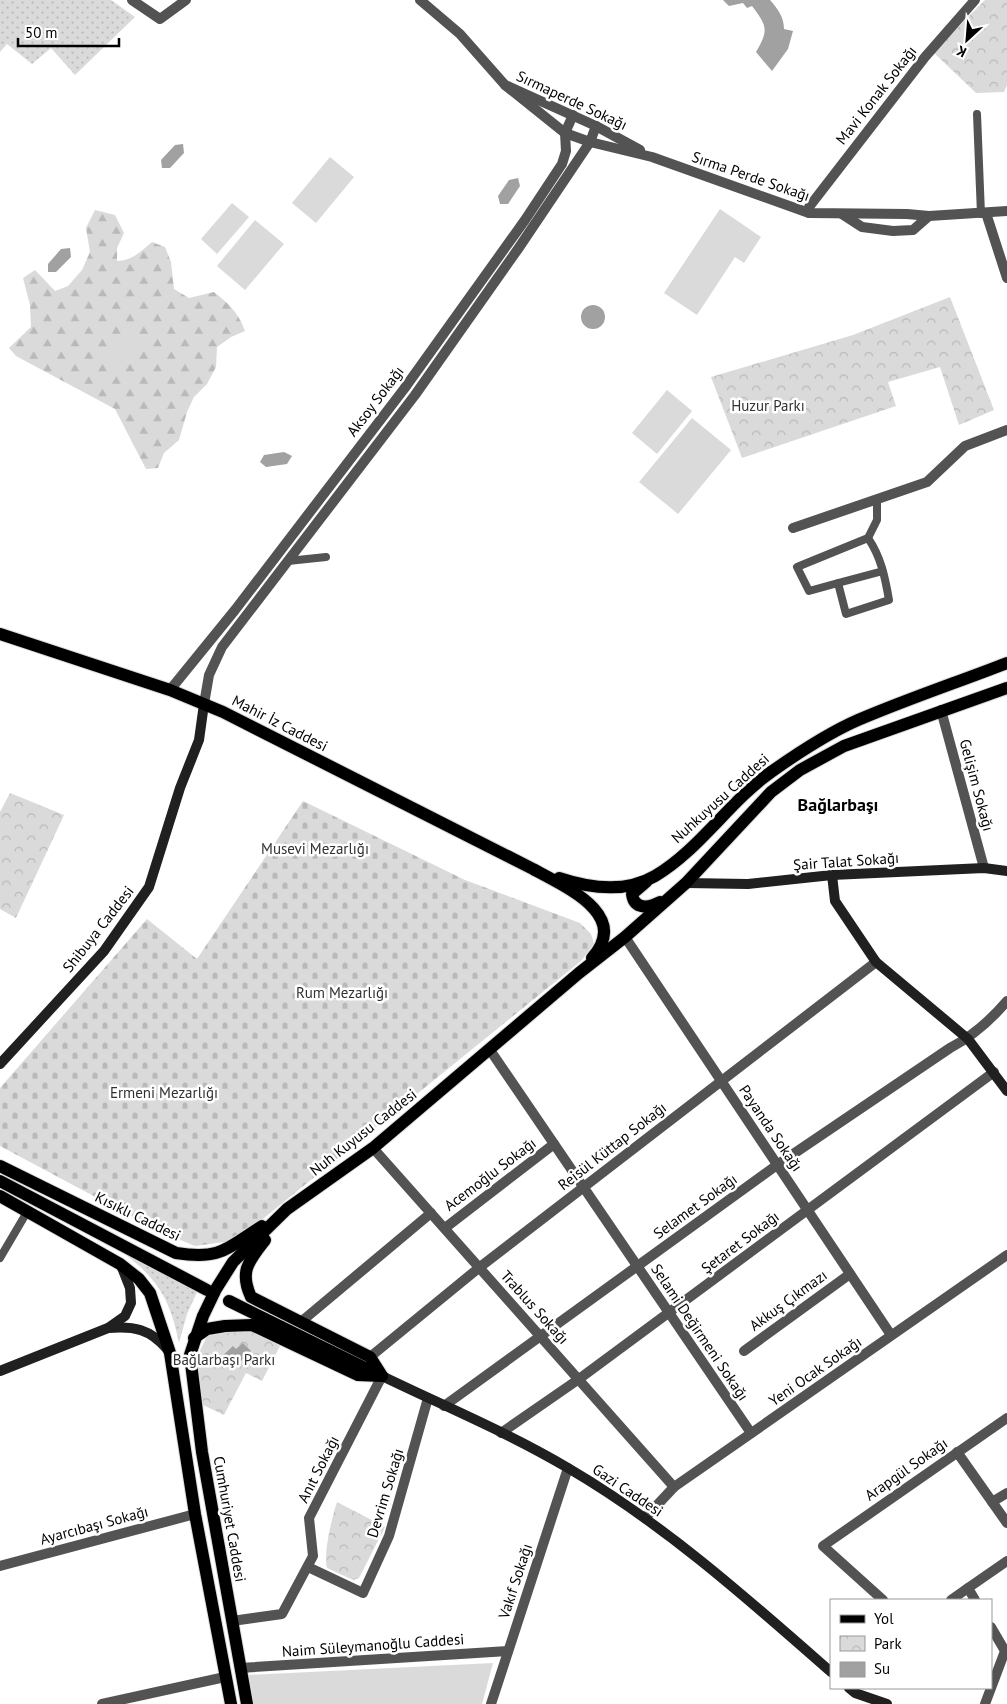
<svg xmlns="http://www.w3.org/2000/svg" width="1007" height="1704" font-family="'PT Sans',sans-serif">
<defs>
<pattern id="grass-dots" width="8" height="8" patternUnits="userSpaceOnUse" patternTransform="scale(1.25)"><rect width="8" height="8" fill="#dadada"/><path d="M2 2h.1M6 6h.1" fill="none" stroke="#b9b9b9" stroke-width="1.8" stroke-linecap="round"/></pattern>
<pattern id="forest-firs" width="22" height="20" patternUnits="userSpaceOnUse" patternTransform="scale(1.25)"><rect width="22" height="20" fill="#dadada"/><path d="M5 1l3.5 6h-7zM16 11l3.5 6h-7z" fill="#b9b9b9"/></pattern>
<pattern id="cemetery-stones" width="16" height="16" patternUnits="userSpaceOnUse" patternTransform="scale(1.25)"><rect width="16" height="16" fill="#dadada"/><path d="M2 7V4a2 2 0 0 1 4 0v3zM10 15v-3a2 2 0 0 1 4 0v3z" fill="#b9b9b9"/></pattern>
<pattern id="park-crowns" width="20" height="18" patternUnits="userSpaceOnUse" patternTransform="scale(1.25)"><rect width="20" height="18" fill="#dadada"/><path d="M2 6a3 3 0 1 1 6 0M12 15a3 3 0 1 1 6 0" fill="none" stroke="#b9b9b9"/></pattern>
</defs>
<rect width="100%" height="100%" fill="#fff"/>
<g fill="url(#grass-dots)">
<polygon points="0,0 111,0 135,17 75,75 51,48 32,64 7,44 0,52"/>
<path d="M 117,1248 L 199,1288 L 187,1314 L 179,1343 C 170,1296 155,1276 117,1248 Z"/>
</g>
<path fill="url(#forest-firs)" d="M 95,210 L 115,215 L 124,233 L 117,248 L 117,261 C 132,261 141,251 152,242 L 165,247 L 171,262 L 174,289 L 189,298 L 214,292 C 229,304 238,312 245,331 L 231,337 L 217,347 L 216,367 L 207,384 L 194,397 L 187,412 L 179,440 L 164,453 L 158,468 L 146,469 L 115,409 L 16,356 L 9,348 L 31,327 L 30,305 L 23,278 L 35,270 L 55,291 L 68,286 L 82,270 L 90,252 L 86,228 Z"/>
<polygon fill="url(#cemetery-stones)" points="303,801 465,880 580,923 591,934 594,944 581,961 264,1218 232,1241 195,1246 161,1232 0,1146 0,1088 147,919 197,959"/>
<g fill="url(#park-crowns)">
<polygon points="985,0 1007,0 1007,85 1004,92 976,93 933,52"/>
<polygon points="950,297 994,410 959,425 940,367 888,382 896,406 742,458 711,377 853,335"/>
<polygon points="10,793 64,815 16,918 0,909 0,812"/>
<polygon points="241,1330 251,1330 280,1346 262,1381 246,1373 224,1415 203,1405 195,1361 207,1336"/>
<path d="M 337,1502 L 385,1527 L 359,1578 L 353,1580 L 327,1568 C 323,1554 332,1517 337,1502 Z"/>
</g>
<g fill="#dadada">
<polygon points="330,157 354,177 316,223 292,203"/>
<polygon points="232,203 249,217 217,254 201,239"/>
<polygon points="720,209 761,237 744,263 735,257 697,315 664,293"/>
<polygon points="255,220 284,244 245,290 217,266"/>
<polygon points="128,328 143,339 121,369 106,358"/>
<polygon points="667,390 692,411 657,454 632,433"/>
<polygon points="692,418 731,450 678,514 639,482"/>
<polygon points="493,1663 482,1704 252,1704 247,1675"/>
</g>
<g fill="#a1a1a1">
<path d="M 723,0 L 770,0 C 778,9 784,17 784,29 L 793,31 L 788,49 L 772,71 L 756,52 C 769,30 767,26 752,6 L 747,8 L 743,3 L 729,6 Z"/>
<polygon points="183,144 184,153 170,168 162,168 161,160 175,145"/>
<polygon points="518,178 520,186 508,204 500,204 498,196 509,180"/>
<polygon points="70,248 71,257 56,272 48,272 48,264 61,249"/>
<circle cx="593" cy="317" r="12"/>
<polygon points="284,452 292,456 287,464 266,467 260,462 264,455"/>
<polygon points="243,1343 251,1351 231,1371 219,1359 233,1346 236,1349"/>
</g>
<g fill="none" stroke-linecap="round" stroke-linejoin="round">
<g stroke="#dbdbdb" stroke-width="14">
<g id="primary">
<path d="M 0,634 L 170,690 L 223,712 L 533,869 C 565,887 631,914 592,958"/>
<path d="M 559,878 C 589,888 626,893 655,876 C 699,850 729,802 771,772 C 798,753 828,733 858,720 C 907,699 958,682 1007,663"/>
<path d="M 646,882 L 632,894 C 634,910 649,908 660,902"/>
<path d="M 0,1166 L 176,1253 C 221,1260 226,1249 262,1226"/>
<polyline points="0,1181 207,1290"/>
<polyline points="0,1196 120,1264 139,1279 150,1293 170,1353 195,1514 231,1704"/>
<path d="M 265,1240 C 249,1261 239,1271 251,1297 L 370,1357 L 382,1376"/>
<polyline points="229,1301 377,1374"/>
<polyline points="194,1338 207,1329 225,1326 252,1325 358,1375 382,1376"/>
<polyline points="247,1704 202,1452 190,1355 203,1316 216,1289 233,1262 287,1209 373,1148 579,973 625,937 686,883 771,792 800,770 844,746 1007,688"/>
</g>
</g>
<g stroke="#535353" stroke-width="8">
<polyline points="977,114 981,214"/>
<path d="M 868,538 C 881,557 885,577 889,600 L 846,614 L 838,583 L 883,571"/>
<polyline points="288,561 326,557"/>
<polyline points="838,583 809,591 797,567 868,538 877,520 877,499"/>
<polyline points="0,1258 27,1212"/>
</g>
<g stroke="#535353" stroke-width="10">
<polyline points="132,0 160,19 186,0"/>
<polyline points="420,0 460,34 505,85 596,126 640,150"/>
<polyline points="505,85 565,133 590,142 652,157 809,213 907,214 929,216 1007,211"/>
<polyline points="809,213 809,207 925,57 975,0"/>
<polyline points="986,213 1007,278"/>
<polyline points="842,214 862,227 893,231 913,230 929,216"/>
<polyline points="793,528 927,482 965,446 1007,430"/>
<polyline points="170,690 235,610 404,389 525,220 562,164 566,151 565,133 573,115"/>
<polyline points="204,704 209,675 222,647 415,395 518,249 590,142 596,126"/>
<polyline points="941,710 984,868"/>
<polyline points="625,937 891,1335"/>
<polyline points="490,1050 751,1433"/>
<polyline points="373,1148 674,1487"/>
<polyline points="445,1228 554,1144"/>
<polyline points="302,1321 431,1213"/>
<polyline points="744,1351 850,1274"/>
<polyline points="370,1357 480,1267 876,962"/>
<path d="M 444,1406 L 777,1165 L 950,1048 C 973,1036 990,1021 1007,1001"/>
<polyline points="501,1433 579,1379 994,1072"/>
<polyline points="957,1452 1007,1523"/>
<polyline points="992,1502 1007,1493"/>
<polyline points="645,1518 674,1487 1007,1255"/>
<polyline points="0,1566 195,1514"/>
<polyline points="308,1567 363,1593 389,1536 428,1398"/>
<polyline points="883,1600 823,1546 1007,1418"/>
<polyline points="951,1600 968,1588"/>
<polyline points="975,1600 968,1588 1007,1561"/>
<polyline points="232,1621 282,1614 313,1556 309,1518 382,1376"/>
<polyline points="240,1668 508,1651"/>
<polyline points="102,1704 225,1677"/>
<polyline points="491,1704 568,1468"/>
<polyline points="985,1704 1005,1651 991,1627"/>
</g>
<g stroke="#202020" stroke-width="10">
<polyline points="832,875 835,901 876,962 968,1039 1007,1091"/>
<polyline points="686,883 748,884 832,875 984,868 1007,871"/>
<polyline points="0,1064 104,951 149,887 180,788 199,740 204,704"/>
<path d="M 109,1328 C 134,1326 150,1329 167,1349"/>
<polyline points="0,1371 108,1328 125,1316 131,1303 130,1288 121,1265"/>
<path d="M 382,1376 C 444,1406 509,1433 568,1468 C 664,1524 748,1599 831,1672"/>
<polyline points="849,1688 855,1693 887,1704"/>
</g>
<use href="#primary" stroke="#000" stroke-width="12"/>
</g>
<g text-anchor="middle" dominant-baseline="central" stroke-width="5" stroke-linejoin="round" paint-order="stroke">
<g font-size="15" fill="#000" stroke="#fff">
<text transform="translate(876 95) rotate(-52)">Mavi Konak Sokağı</text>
<text transform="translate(572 100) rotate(25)">Sırmaperde Sokağı</text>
<text transform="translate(751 176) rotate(19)">Sırma Perde Sokağı</text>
<text transform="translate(375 401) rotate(-53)">Aksoy Sokağı</text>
<text transform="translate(280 723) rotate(27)">Mahir İz Caddesi</text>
<text transform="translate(977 785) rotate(75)">Gelişim Sokağı</text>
<text transform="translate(720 798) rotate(-42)">Nuhkuyusu Caddesi</text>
<text transform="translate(846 861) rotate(-4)">Şair Talat Sokağı</text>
<text transform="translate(98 929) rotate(-52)">Shibuya Caddesi</text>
<text transform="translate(771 1128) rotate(56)">Payanda Sokağı</text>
<text transform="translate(363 1132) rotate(-38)">Nuh Kuyusu Caddesi</text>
<text transform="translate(612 1146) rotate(-38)">Reisül Küttap Sokağı</text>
<text transform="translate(490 1174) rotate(-37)">Acemoğlu Sokağı</text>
<text transform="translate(695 1206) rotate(-36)">Selamet Sokağı</text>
<text transform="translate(138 1216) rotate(26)">Kısıklı Caddesi</text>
<text transform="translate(740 1242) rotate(-37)">Şetaret Sokağı</text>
<text transform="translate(788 1300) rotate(-36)">Akkuş Çıkmazı</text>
<text transform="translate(535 1307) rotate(48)">Trablus Sokağı</text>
<text transform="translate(700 1332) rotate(56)">Selami Değirmeni Sokağı</text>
<text transform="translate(815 1371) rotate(-35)">Yeni Ocak Sokağı</text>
<text transform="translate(318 1469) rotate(-63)">Anıt Sokağı</text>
<text transform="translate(906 1469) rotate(-35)">Arapgül Sokağı</text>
<text transform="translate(628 1490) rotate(34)">Gazi Caddesi</text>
<text transform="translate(385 1493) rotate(-73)">Devrim Sokağı</text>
<text transform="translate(230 1519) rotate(80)">Cumhuriyet Caddesi</text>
<text transform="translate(94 1525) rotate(-15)">Ayarcıbaşı Sokağı</text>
<text transform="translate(515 1581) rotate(-72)">Vakıf Sokağı</text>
<text transform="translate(373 1645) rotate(-4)">Naim Süleymanoğlu Caddesi</text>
</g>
<g font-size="15" fill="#313131" stroke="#fff">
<text x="768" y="405">Huzur Parkı</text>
<text x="315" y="848">Musevi Mezarlığı</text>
<text x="342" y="992">Rum Mezarlığı</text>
<text x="164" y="1092">Ermeni Mezarlığı</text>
<text x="224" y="1359">Bağlarbaşı Parkı</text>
</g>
<g font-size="18" font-weight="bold" fill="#000" stroke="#fff">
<text x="838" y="804">Bağlarbaşı</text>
</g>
</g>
<rect x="830" y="1599" width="162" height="90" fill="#ffffff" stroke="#999999"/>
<rect x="840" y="1615" width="25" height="8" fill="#000000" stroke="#999999"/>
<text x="874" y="1624" font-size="15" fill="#000000">Yol</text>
<rect x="840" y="1636" width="25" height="15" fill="url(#park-crowns)" stroke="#999999"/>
<text x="874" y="1649" font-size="15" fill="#000000">Park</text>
<rect x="840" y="1662" width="25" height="15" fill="#a1a1a1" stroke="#999999"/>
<text x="874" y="1674" font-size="15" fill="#000000">Su</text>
<g transform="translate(967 40) rotate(206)" stroke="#ffffff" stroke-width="4" paint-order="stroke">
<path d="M0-4L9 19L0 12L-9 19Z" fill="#000000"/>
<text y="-8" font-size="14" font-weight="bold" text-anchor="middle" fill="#000000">K</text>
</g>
<path d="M18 38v8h101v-8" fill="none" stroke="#000000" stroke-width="2.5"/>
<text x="25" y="38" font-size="15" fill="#000000" stroke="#ffffff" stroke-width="4" paint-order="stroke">50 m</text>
</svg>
